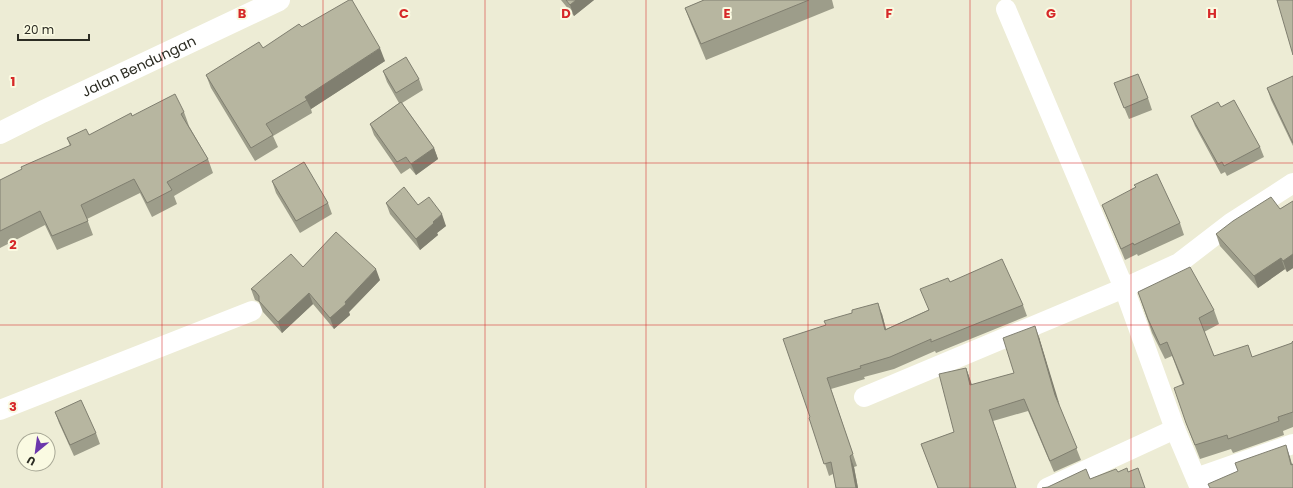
<svg xmlns="http://www.w3.org/2000/svg" width="1293" height="488" font-family="Poppins,sans-serif">
<rect width="100%" height="100%" fill="#edecd5"/>
<g fill="none" stroke-linecap="round" stroke-linejoin="round">
<g stroke="#fff" stroke-width="20">
<polyline points="1006,9 1124,288 1175,429 1200,488"/>
<polyline points="864,397 1124,288 1179,263 1231,223 1293,183"/>
<polyline points="0,410 252,311"/>
<polyline points="1196,478 1293,444"/>
<polyline points="1047,488 1175,429"/>
</g>
<path stroke="#fff" stroke-width="22" id="s1" d="M 0,133 L 42,112 L 279,0"/>
</g>
<g fill="#9d9d8a">
<polygon points="561,0 594,0 574,16"/>
<polygon points="704,0 832,0 834,8 706,60 691,24 685,8"/>
<polygon points="302,27 385,61 311,109 312,113 273,136 278,147 255,161 211,88 206,75 263,48"/>
<polygon points="383,71 419,79 423,90 402,103 434,148 438,159 416,175 410,168 401,174 374,135 370,124 399,103 387,82"/>
<polygon points="1293,76 1293,146 1271,100 1267,88"/>
<polygon points="1114,83 1148,98 1152,110 1129,119"/>
<polygon points="1221,107 1260,147 1264,157 1227,176 1225,172 1221,174 1195,126 1191,116"/>
<polygon points="184,112 189,126 208,159 213,173 174,196 177,204 152,217 140,193 87,219 93,235 57,250 45,225 0,248 0,180 70,146 67,138 89,135 132,116"/>
<polygon points="272,181 328,203 332,214 300,233 276,193"/>
<polygon points="1293,201 1293,268 1287,272 1285,269 1258,288 1220,246 1216,234 1280,209"/>
<polygon points="386,203 418,205 446,226 437,233 438,235 420,250 390,214"/>
<polygon points="1102,205 1180,223 1184,235 1138,256 1137,254 1125,260"/>
<polygon points="303,267 380,280 349,312 350,315 334,329 313,304 282,333 263,312 259,302 255,300 251,289"/>
<polygon points="950,282 1023,305 1027,316 936,353 935,351 894,369 864,377 865,379 831,389 857,466 854,467 858,488 836,488 833,474 829,476 810,417 826,325 852,313 882,314 886,329 928,310"/>
<polygon points="1138,292 1214,310 1219,324 1204,332 1214,356 1252,357 1292,343 1293,341 1293,427 1283,431 1284,435 1233,453 1231,449 1200,459 1186,423 1183,385 1172,356 1165,359 1152,333"/>
<polygon points="1039,337 1058,402 1081,460 1054,472 1028,411 993,421 1016,488 938,488 921,444 954,432 966,368 972,385 1014,373"/>
<polygon points="55,412 96,433 100,444 74,456 59,423"/>
</g>
<g fill="#807f70">
<polygon points="576,0 594,0 574,16 570,5"/>
<polygon points="380,48 385,61 311,109 305,97"/>
<polygon points="434,148 438,159 416,175 411,164"/>
<polygon points="442,214 446,226 437,233 438,235 420,250 416,239 433,222"/>
<polygon points="1293,254 1293,268 1287,272 1283,261"/>
<polygon points="1281,258 1285,269 1258,288 1254,276"/>
<polygon points="376,269 380,280 349,312 350,315 334,329 330,318"/>
<polygon points="309,293 313,304 282,333 278,322"/>
<polygon points="878,303 882,314 889,341 885,330"/>
<polygon points="1035,326 1039,337 1060,406 1055,395"/>
<polygon points="966,368 970,379 975,397 970,385"/>
<polygon points="1286,445 1290,457 1293,468 1291,465"/>
<polygon points="850,456 854,467 858,488 856,488"/>
</g>
<g fill="#b7b6a0" stroke="#807f70">
<polygon points="349,0 352,0 380,48 305,97 307,100 266,124 273,135 251,148 206,75 259,42 263,48 299,24 302,27"/>
<polygon points="566,0 576,0 570,5"/>
<polygon points="704,0 809,0 701,44 685,8"/>
<polygon points="1277,0 1293,0 1293,55"/>
<polygon points="406,57 419,79 396,93 383,71"/>
<polygon points="1138,74 1148,98 1124,108 1114,83"/>
<polygon points="1293,76 1293,143 1267,88"/>
<polygon points="175,94 184,112 181,114 208,159 167,182 172,190 147,203 134,179 81,205 88,221 52,236 40,211 0,231 0,180 22,169 21,167 71,145 67,138 86,129 89,135 131,113 132,116"/>
<polygon points="1234,100 1260,147 1224,166 1222,162 1218,164 1191,116 1218,102 1221,107"/>
<polygon points="401,102 434,148 411,164 406,157 397,162 370,124"/>
<polygon points="304,162 328,203 296,221 272,181"/>
<polygon points="1157,174 1180,223 1134,245 1133,243 1121,249 1102,205 1136,187 1134,185"/>
<polygon points="404,187 418,205 429,197 442,214 433,222 434,223 416,239 386,203"/>
<polygon points="1271,197 1280,209 1293,201 1293,254 1283,261 1281,258 1254,276 1216,234 1233,221"/>
<polygon points="336,232 376,269 345,302 346,304 330,318 309,293 278,322 259,301 259,296 255,291 251,289 291,254 303,267"/>
<polygon points="1002,259 1023,305 931,342 931,339 890,357 860,366 861,368 827,378 853,454 850,456 856,488 836,488 831,462 824,464 809,418 810,417 783,339 826,325 824,321 852,313 852,310 878,303 885,330 929,310 920,289 948,278 950,282"/>
<polygon points="1190,267 1214,310 1199,318 1214,356 1248,345 1252,357 1292,343 1292,342 1293,341 1293,412 1278,417 1279,421 1228,439 1227,435 1195,445 1186,423 1174,388 1184,384 1167,342 1160,345 1148,319 1138,292"/>
<polygon points="1035,326 1055,395 1077,448 1050,461 1024,399 989,410 1016,488 938,488 921,444 954,432 939,374 966,368 970,385 1014,373 1003,338"/>
<polygon points="81,400 96,433 70,445 55,412"/>
<polygon points="1286,445 1291,465 1293,464 1293,488 1210,488 1208,484 1238,471 1235,463"/>
<polygon points="1127,468 1128,472 1138,468 1145,488 1042,488 1048,487 1086,469 1090,479 1116,469 1118,472"/>
</g>
<path fill="none" stroke="#d62828" stroke-width="1" stroke-opacity="0.55" d="M 162,0 L 162,488M 323,0 L 323,488M 485,0 L 485,488M 646,0 L 646,488M 808,0 L 808,488M 970,0 L 970,488M 1131,0 L 1131,488M 0,163 L 1293,163M 0,325 L 1293,325"/>
<g text-anchor="middle" dominant-baseline="central" stroke-width="4" stroke-linejoin="round" paint-order="stroke">
<g font-size="14" fill="#2c2c23" stroke="#fafae2">
<text stroke="none"><textPath href="#s1" startOffset="154">Jalan Bendungan</textPath></text>
</g>
</g>
<g font-size="13" text-anchor="middle" font-weight="bold" fill="#d62828" stroke="#fafae2" stroke-width="4" stroke-linejoin="round" paint-order="stroke">
<text x="242" y="18">B</text>
<text x="404" y="18">C</text>
<text x="566" y="18">D</text>
<text x="727" y="18">E</text>
<text x="889" y="18">F</text>
<text x="1051" y="18">G</text>
<text x="1212" y="18">H</text>
<text x="13" y="86">1</text>
<text x="13" y="249">2</text>
<text x="13" y="411">3</text>
</g>
<g transform="translate(36 452) rotate(209)"><circle r="19" fill="#fafae2" stroke="#a8a896"/>
<path d="M0-3L7 15L0 10L-7 15Z" fill="#6b36ac"/>
<text y="-6" font-size="11" font-weight="bold" text-anchor="middle" fill="#2c2c23">U</text>
</g>
<path d="M18 34v6h71v-6" fill="none" stroke="#2c2c23" stroke-width="2"/>
<text x="24" y="34" font-size="12" fill="#2c2c23" stroke="#fafae2" stroke-width="3" paint-order="stroke">20 m</text>
</svg>
